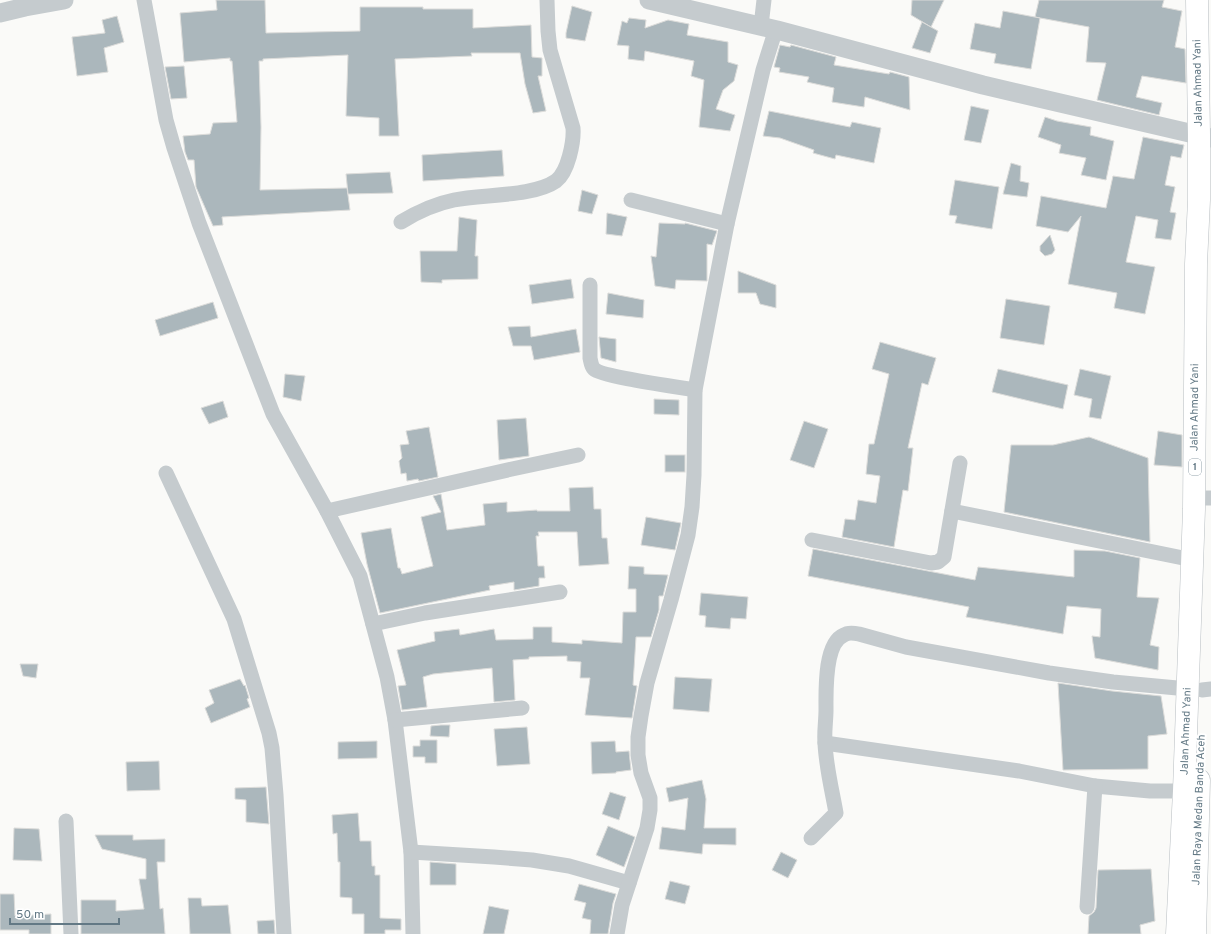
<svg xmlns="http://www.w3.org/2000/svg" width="1211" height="934" font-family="Overpass,sans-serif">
<rect width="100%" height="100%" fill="#fafaf8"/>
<g fill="#abb7bc" stroke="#dcdcda">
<polygon points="216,0 265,0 266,33 360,31 360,7 423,7 423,9 473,9 473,28 531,25 532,57 542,58 542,76 538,76 546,111 533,113 525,84 520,53 471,53 472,56 395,59 399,136 379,136 379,118 346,116 348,55 263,59 263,61 259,61 261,127 260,190 347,188 350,210 222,217 223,225 213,226 196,187 194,160 188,160 185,152 183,136 210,134 213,123 237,122 232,61 230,61 230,58 184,62 180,13 217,10"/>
<polygon points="912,0 944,0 931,27 911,15"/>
<polygon points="1039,0 1164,0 1162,7 1182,11 1175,47 1185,49 1186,83 1142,76 1136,97 1162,103 1159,115 1097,100 1106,63 1086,62 1089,27 1035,17"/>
<polygon points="572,6 592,12 585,41 566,38 566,33"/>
<polygon points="1003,11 1040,18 1031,69 994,63 996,54 970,49 975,23 1000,28"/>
<polygon points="117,16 124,42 104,48 108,72 77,76 72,37 105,33 102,20"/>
<polygon points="629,18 646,20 645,28 668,20 689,24 687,35 728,42 728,62 738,65 734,81 723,90 716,109 735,115 730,131 699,127 704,80 691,76 694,61 645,51 644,61 628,59 629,46 617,45 622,21 627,23"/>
<polygon points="922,22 938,31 930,53 912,48"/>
<polygon points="780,45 790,47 791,45 836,57 834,65 889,74 890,72 909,77 910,110 865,97 864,107 832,102 834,88 807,82 809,77 779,72 780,68 774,67"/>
<polygon points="184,66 187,98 171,99 165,67"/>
<polygon points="971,106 989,110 981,143 964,140"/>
<polygon points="769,111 850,127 852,122 881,128 874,163 836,155 835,159 813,153 814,150 780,138 763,136"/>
<polygon points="1045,117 1057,121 1091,127 1090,135 1114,141 1106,180 1081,175 1086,158 1059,153 1061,145 1038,137"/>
<polygon points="1143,137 1184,145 1181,158 1171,156 1165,185 1175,187 1170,212 1176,213 1171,240 1155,238 1158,220 1136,216 1126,262 1155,267 1145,314 1114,308 1117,293 1068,284 1081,216 1068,232 1036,226 1041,196 1106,208 1113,176 1134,179"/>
<polygon points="502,150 504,176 423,181 422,155"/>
<polygon points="1011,163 1021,166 1020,181 1029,183 1027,197 1003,194"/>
<polygon points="390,172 393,193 348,194 346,174"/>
<polygon points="955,180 999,187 992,229 955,223 957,216 949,215"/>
<polygon points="582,190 598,195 592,214 578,211"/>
<polygon points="607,213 627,217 622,236 606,234"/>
<polygon points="459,217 477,220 475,256 478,256 478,279 442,280 442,283 421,282 420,251 457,251"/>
<polygon points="659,223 685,224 685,223 717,231 712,245 707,244 707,281 676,280 675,289 655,286 651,256 656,257"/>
<polygon points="1050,235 1055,250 1052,254 1045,256 1040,251 1040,246"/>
<polygon points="738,271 776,285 776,308 760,304 756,293 738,293"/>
<polygon points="571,279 574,298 532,304 529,285"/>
<polygon points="608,293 644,300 643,318 606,314"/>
<polygon points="1006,299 1050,306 1044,345 1000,338"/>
<polygon points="213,302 218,318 160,336 155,320"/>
<polygon points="530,326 531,337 576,329 580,352 534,360 531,346 513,346 508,327"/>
<polygon points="599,337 616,339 616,362 601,358"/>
<polygon points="880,342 936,358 928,385 922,383 908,448 913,448 908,491 903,490 894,547 842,537 845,519 855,520 858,500 876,503 880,476 866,474 869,444 874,444 889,374 872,369"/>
<polygon points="998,369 1068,385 1063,409 992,392"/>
<polygon points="1080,369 1111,376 1101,419 1089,417 1092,399 1074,395"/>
<polygon points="285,374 305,376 301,401 283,397"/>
<polygon points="654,399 679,400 679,415 654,414"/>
<polygon points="223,401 228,417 209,424 201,408"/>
<polygon points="526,418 529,456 499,460 497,420"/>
<polygon points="804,421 828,429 814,468 790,460"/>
<polygon points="429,427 438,477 419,481 418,479 407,481 406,473 401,474 399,461 402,458 400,445 409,444 406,431"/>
<polygon points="1158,431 1182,435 1182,467 1154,465"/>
<polygon points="1089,437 1148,458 1150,542 1004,512 1011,445 1053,445"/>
<rect x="665" y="455" width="20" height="17"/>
<polygon points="593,487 594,509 601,509 602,538 607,538 609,564 579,566 577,532 538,532 539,536 536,536 538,566 544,566 545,578 539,578 539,586 514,590 514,582 489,586 490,590 380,613 367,564 361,533 391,528 398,568 400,568 402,574 433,566 421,517 441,512 433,496 441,494 447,530 485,525 483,504 507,502 507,512 537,510 537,511 570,511 569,488"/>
<polygon points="646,517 681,523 675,550 641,545"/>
<polygon points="813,549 975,580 978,567 1074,577 1074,550 1105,551 1140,558 1137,597 1159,598 1150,645 1159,647 1158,670 1095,658 1092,636 1100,637 1101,609 1067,606 1063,634 966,617 969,607 808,576"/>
<polygon points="629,566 644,567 644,574 668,575 663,596 659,596 659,610 651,637 636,637 633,685 637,686 632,718 585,715 590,678 580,678 581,662 567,661 567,656 529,657 529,659 513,660 515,700 494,702 492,668 433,674 423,677 427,707 402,710 398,686 406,685 397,650 435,641 434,632 459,629 460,635 494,629 496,640 533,639 533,627 552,627 552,642 582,644 582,640 622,643 623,612 636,612 636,589 628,589"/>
<polygon points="701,593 748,597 746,619 731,618 730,629 705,627 706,616 699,615"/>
<polygon points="20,664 38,664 36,678 23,676"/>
<polygon points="675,677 712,679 709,712 673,709"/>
<polygon points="240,679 244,686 245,685 249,698 247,699 250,707 211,723 205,708 214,703 209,690"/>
<polygon points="1058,683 1112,691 1161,696 1167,734 1148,736 1148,769 1063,770"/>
<polygon points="441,725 450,725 449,737 430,736 431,726"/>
<polygon points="527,727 530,764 497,766 494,729"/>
<polygon points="420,740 437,740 437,763 425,763 425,757 413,757 413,746 420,746"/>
<polygon points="377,741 377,758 338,759 338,742"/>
<polygon points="615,741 616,752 629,751 631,770 616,772 616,773 592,774 591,742"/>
<polygon points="159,761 160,790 127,791 126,762"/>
<polygon points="702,780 706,799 704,828 736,828 736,845 703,844 702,854 659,849 662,827 685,830 688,798 669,802 666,788"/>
<polygon points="266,787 269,824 246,822 246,800 235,799 235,788"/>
<polygon points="610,792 626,797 619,820 602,814"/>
<polygon points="358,813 360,841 371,841 372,866 375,866 375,875 380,875 380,918 401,919 401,930 385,930 385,934 364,934 364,914 352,914 352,898 340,897 340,862 338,862 337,833 333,834 332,815"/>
<polygon points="608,826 635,837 624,867 596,855"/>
<polygon points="14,828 39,829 42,861 13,860"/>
<polygon points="95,835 133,835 133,840 165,839 165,862 157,862 160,909 163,908 165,934 81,934 81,900 116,900 116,911 144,909 139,879 146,879 146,859 102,849"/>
<polygon points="781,852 797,860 788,878 772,870"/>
<polygon points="430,862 456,864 456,885 430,885"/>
<polygon points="1151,869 1155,921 1140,925 1141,934 1088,934 1089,916 1094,912 1096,908 1098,870"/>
<polygon points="670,881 690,886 685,904 665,899"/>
<polygon points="579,884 616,894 613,903 608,934 590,934 591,920 582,918 586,903 574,900"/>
<polygon points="0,894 14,894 15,916 51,914 51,934 29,934 29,930 0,930"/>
<polygon points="188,898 201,898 202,906 228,905 231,934 190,934"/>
<polygon points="489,906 509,910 504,934 483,934"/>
<polygon points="274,920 275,934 258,934 257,921"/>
</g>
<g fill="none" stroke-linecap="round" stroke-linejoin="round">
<g stroke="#b8bec2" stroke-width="23">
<g id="primary">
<path id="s1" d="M 1177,934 L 1184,791 L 1194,509 L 1196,264 L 1199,200 L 1199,135 L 1197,0"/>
<polyline points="1195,934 1199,780"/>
</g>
</g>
<g stroke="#c5cbce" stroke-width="15">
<polyline points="144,0 166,120 174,148 199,223 273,414 327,511 360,576 387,677 395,720 411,852 413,934"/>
<polyline points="761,26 764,0"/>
<polyline points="631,200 727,224"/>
<path d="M 401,222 C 419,211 434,204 454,200 C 482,194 533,197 556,181 C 568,172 574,142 573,128 L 550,50 L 548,31 L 547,0"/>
<path d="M 590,285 L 590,358 C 591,362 591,366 594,369 C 602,377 679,387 695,390"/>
<polyline points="166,473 234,619 269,733 272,748 276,795 284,934"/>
<polyline points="1206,498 1211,498"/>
<polyline points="327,511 512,469 578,455"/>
<polyline points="952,511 1193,560"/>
<polyline points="812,540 931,563 938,562 944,557 960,463"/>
<polyline points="373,624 425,613 560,592"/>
<polyline points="1202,690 1211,689"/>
<polyline points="395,720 522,708"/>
<polyline points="825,743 1019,771 1095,786 1150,791 1184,791 1192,790"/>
<polyline points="66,821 71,934"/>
<path d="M 811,838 L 836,813 C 832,790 826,767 825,743 C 824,732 826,721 826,710 C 826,692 824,643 844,635 C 848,632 854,633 859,634 L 906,647 L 1049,673 L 1113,682 L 1188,689"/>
<polyline points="411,852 494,857 532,860 569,866 629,883"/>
<polyline points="1087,907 1095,786"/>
<polyline points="617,934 622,905 647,828 650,810 650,798 641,773 638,755 638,737 641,716 647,683 671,600 688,535 692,507 694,475 695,390 727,224 763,70 774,35 777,30"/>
</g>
<g stroke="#c5cbce" stroke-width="19">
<polyline points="649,0 777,30 983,85 1211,138"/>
<polyline points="0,13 25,7 64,0"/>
</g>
<use href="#primary" stroke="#fff" stroke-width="22"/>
</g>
<g text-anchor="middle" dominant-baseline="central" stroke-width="4" stroke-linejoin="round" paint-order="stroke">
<rect fill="#fff" stroke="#92a1aa" stroke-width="1" x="1189" y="459" width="12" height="16" rx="3"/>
<g font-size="10" font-weight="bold" fill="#637985">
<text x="1195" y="467">1</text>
</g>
<g font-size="11" fill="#637985" stroke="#fff">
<text transform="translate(1198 83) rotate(-91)">Jalan Ahmad Yani</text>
<text stroke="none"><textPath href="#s1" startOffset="527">Jalan Ahmad Yani</textPath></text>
<text stroke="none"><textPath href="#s1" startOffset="203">Jalan Ahmad Yani</textPath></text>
<text transform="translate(1199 810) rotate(-88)">Jalan Raya Medan Banda Aceh</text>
</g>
</g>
<path d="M10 918v6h109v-6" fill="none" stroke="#637985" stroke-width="2"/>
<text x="16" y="918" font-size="12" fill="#637985" stroke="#ffffff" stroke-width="3" paint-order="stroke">50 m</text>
</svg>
